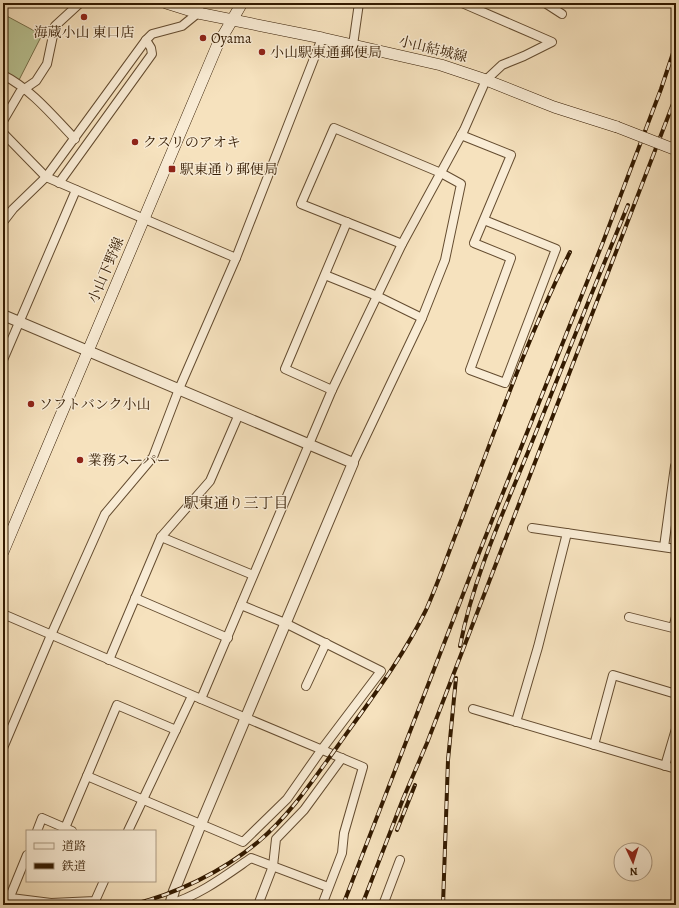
<svg xmlns="http://www.w3.org/2000/svg" width="679" height="908" font-family="Alegreya,'Noto Serif JP',serif">
<rect width="100%" height="100%" fill="#f6e2be"/>
<filter id="stains"><feTurbulence type="fractalNoise" baseFrequency=".005" numOctaves="4"/><feColorMatrix values="0 0 0 0 .2 0 0 0 0 .09 0 0 0 0 .02 0 0 0 .5 -.17"/></filter>
<radialGradient id="worn" r=".72"><stop offset=".6" stop-color="#630" stop-opacity="0"/><stop offset="1" stop-color="#630" stop-opacity=".3"/></radialGradient>
<polygon fill="#b9c494" stroke="#766f4a" points="3,14 42,35 19,80 3,72"/>
<g fill="none" stroke-linecap="round" stroke-linejoin="round">
<g stroke="#644c30" stroke-width="10">
<g id="minor">
<polyline points="545,3 562,14"/>
<polyline points="353,45 359,3"/>
<path d="M 3,75 C 31,89 53,116 75,139"/>
<polyline points="3,121 20,92 36,81 47,64 55,26 80,3"/>
<polyline points="3,133 46,177 236,258"/>
<polyline points="461,135 511,155 474,243 511,258 470,370 505,383 556,249 484,220"/>
<polyline points="59,183 152,54 151,48 146,40"/>
<polyline points="3,222 13,209 46,177 146,40 152,34 182,26 198,13 200,3"/>
<polyline points="325,275 377,296 422,318"/>
<polyline points="3,360 76,190"/>
<polyline points="332,390 285,369 347,222"/>
<polyline points="353,463 422,318 445,260 461,184 441,173 334,128 301,204 402,244"/>
<polyline points="532,528 676,549"/>
<polyline points="161,537 253,575"/>
<polyline points="664,547 675,466"/>
<polyline points="135,598 228,638"/>
<polyline points="3,614 201,699 363,767 344,833 342,853 322,905"/>
<polyline points="629,617 673,628 676,617"/>
<polyline points="109,660 161,537 210,481 239,414"/>
<polyline points="306,686 326,643"/>
<polyline points="201,699 332,390 402,244 464,130 486,80 502,65 524,56 552,42 462,3"/>
<polyline points="473,709 676,769"/>
<polyline points="516,722 538,647 567,533"/>
<polyline points="594,745 613,675 676,694"/>
<polyline points="3,748 51,635 105,514 153,457 179,389 236,258 322,38"/>
<polyline points="665,766 676,729"/>
<polyline points="87,776 243,842 287,799 322,749 381,671 285,623 241,605"/>
<polyline points="65,828 117,705 176,730"/>
<polyline points="37,831 42,818 72,831"/>
<polyline points="128,831 192,696"/>
<polyline points="3,897 51,903 95,901 104,881"/>
<polyline points="9,899 27,855"/>
<path d="M 167,905 C 199,896 225,876 251,858 L 328,887"/>
<polyline points="258,905 273,866 276,839 304,810 342,758"/>
<polyline points="383,905 400,860"/>
</g>
</g>
<g stroke="#644c30" stroke-width="12">
<polyline id="tertiary" points="3,315 353,463 201,824 174,891 170,905"/>
</g>
<g stroke="#331a00" stroke-width="12">
<g id="secondary">
<polyline points="166,3 198,13 322,38 441,65 486,80 554,107 617,127"/>
<polyline points="3,552 217,46 242,3"/>
</g>
</g>
<use href="#minor" stroke="#f9ecd5" stroke-width="8"/>
<use href="#tertiary" stroke="#f9ecd5" stroke-width="10"/>
<use href="#secondary" stroke="#f9ecd5" stroke-width="11"/>
<g stroke="#331a00" stroke-width="4">
<g id="rail">
<path d="M 460,646 C 473,579 502,515 528,452 C 561,370 594,287 628,205"/>
<polyline points="397,830 415,785"/>
<path d="M 131,905 C 176,894 222,872 258,842 C 290,815 313,780 337,747 C 368,703 402,659 426,610 C 438,583 448,554 459,526 C 494,434 526,340 570,252"/>
<polyline points="343,905 479,553 603,242 661,89 676,44"/>
<polyline points="362,905 403,799 427,743 676,96"/>
<polyline points="443,905 448,760 456,678"/>
</g>
</g>
<use href="#rail" stroke="#f9ecd5" stroke-width="2.5" stroke-dasharray="8" stroke-linecap="butt"/>
<g stroke="#331a00" stroke-width="12" stroke-linecap="butt">
<polyline id="secondary-bridge" points="617,127 676,150"/>
</g>
<use href="#secondary-bridge" stroke="#f9ecd5" stroke-width="11"/>
</g>
<g fill="#8f2418" stroke="#f9ecd5" stroke-width="1.5">
<circle cx="84" cy="17" r="4"/>
<circle cx="203" cy="38" r="4"/>
<circle cx="262" cy="52" r="4"/>
<circle cx="135" cy="142" r="4"/>
<rect x="168" y="165" width="8" height="8" rx="2"/>
<circle cx="31" cy="404" r="4"/>
<circle cx="80" cy="460" r="4"/>
</g>
<g text-anchor="middle" dominant-baseline="central" stroke-width="3" stroke-linejoin="round" paint-order="stroke">
<g font-size="14" fill="#331a00" stroke="#f9ecd5" text-anchor="start">
<text x="84" y="32" text-anchor="middle">海蔵小山 東口店</text>
<text x="211" y="38">Oyama</text>
<text x="270" y="52">小山駅東通郵便局</text>
<text x="143" y="142">クスリのアオキ</text>
<text x="180" y="169">駅東通り郵便局</text>
<text x="39" y="404">ソフトバンク小山</text>
<text x="88" y="460">業務スーパー</text>
</g>
<g font-size="14" fill="#331a00" stroke="#f9ecd5">
<text transform="translate(433 49) rotate(14)">小山結城線</text>
<text transform="translate(106 270) rotate(-67)">小山下野線</text>
</g>
<g font-size="15" fill="#331a00" stroke="#f9ecd5">
<text x="236" y="503">駅東通り三丁目</text>
</g>
</g>
<rect width="679" height="908" fill="none" stroke="#f6e2be" stroke-width="16"/>
<rect x="4" y="4" width="671" height="900" fill="none" stroke="#331a00" stroke-width="2"/>
<rect x="8" y="8" width="663" height="892" fill="none" stroke="#331a00"/>
<rect x="26" y="830" width="130" height="52" fill="#f9ecd5" stroke="#aa9880"/>
<rect x="34" y="843" width="20" height="6" fill="#f9ecd5" stroke="#aa9880"/>
<text x="62" y="850" font-size="12" fill="#331a00">道路</text>
<rect x="34" y="863" width="20" height="6" fill="#331a00" stroke="#aa9880"/>
<text x="62" y="870" font-size="12" fill="#331a00">鉄道</text>
<g transform="translate(633 862) rotate(176)"><circle r="19" fill="#f9ecd5" stroke="#aa9880"/>
<path d="M0-3L7 15L0 10L-7 15Z" fill="#8f2418"/>
<text y="-6" font-size="11" font-weight="bold" text-anchor="middle" fill="#331a00">N</text>
</g>
<rect width="100%" height="100%" filter="url(#stains)"/>
<rect width="100%" height="100%" fill="url(#worn)"/>
</svg>
